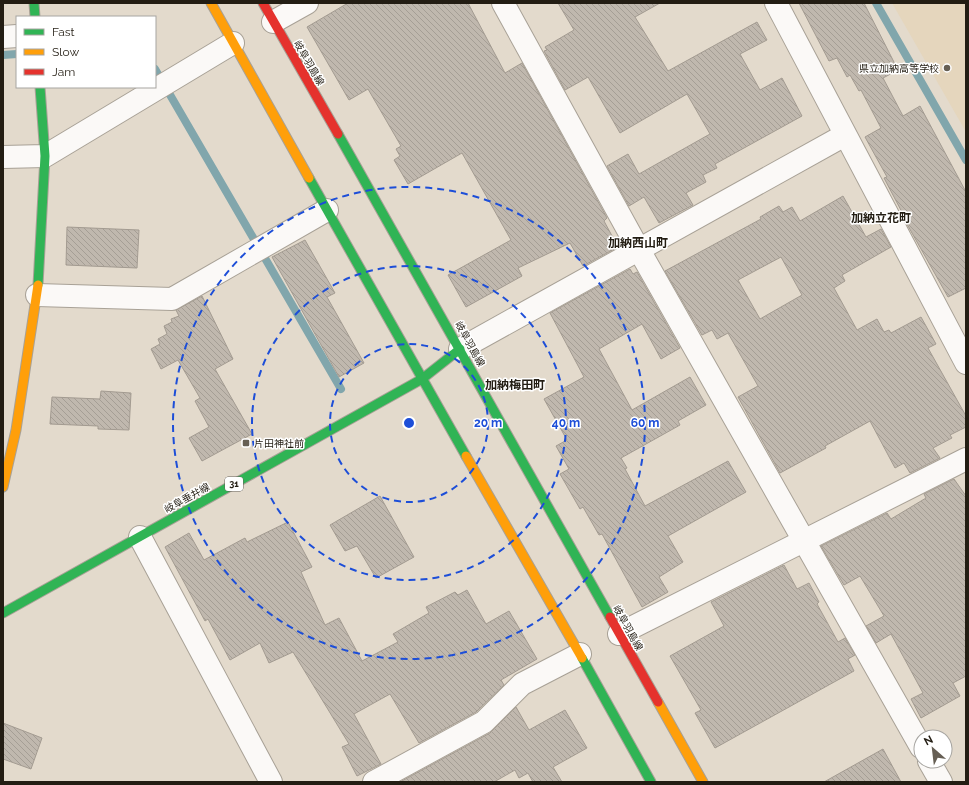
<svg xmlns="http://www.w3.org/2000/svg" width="969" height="785" font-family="Raleway,'Noto Sans JP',sans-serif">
<defs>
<pattern id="building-back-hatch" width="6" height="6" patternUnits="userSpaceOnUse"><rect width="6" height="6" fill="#c0b8ae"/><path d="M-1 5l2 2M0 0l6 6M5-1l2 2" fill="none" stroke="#a59e95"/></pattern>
</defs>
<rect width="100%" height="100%" fill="#e3dacc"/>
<polygon fill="#e5d6bd" points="892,3 966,3 966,132"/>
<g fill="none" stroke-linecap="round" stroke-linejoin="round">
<g stroke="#81a6ac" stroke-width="8">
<polyline points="876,3 966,160"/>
<polyline points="3,55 17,54"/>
<polyline points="155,69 341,389"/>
</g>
</g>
<g fill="url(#building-back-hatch)" stroke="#a39b91" fill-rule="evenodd">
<polygon points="348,3 468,3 505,73 522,63 607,218 604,221 618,247 583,266 570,243 518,268 522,276 466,307 448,275 511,240 462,153 408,184 394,160 400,156 396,149 401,146 368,89 349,100 307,27"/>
<polygon points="558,3 660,3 635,17 668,71 757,22 767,40 740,54 760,90 782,78 802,116 715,164 717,168 703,175 706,182 686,193 693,205 659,223 644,197 629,206 607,166 628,154 639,174 710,134 687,94 620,133 588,77 565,90 544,51 547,50 545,47 574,30"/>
<polygon points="799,3 864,3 898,70 883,78 903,116 920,106 966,192 966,288 948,297 903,217 904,216 884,178 887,177 865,137 881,128 861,90 859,91 850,75 847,77 837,58 829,61"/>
<path d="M 843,196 L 866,237 L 881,229 L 891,247 L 842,275 L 845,281 L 834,288 L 857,330 L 877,319 L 884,332 L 889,330 L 891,333 L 921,317 L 936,344 L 928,348 L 966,416 L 966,427 L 950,435 L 952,438 L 933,448 L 940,458 L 910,473 L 904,463 L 895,468 L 870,421 L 825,446 L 826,448 L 780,473 L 738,397 L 758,386 L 728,333 L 717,339 L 712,330 L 702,335 L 665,271 L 761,219 L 760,217 L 779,206 L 783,212 L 792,207 L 800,221 ZM 781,257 L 802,295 L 760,319 L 738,280 Z"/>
<polygon points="67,227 139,230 137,268 66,265"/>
<polygon points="305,240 335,293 327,297 364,363 339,377 272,257"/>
<polygon points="630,269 633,274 637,272 680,348 661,359 642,324 599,349 632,410 690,377 706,405 678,421 680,425 621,458 627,468 625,469 645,506 728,461 746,492 668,536 683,562 659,577 668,592 642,607 602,534 599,535 583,507 580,509 560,474 569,469 556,446 567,440 544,399 584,377 550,313"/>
<polygon points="202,296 233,359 215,369 252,434 202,461 189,438 209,427 195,401 200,398 178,360 161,369 151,349 160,344 158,339 167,334 164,326 172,322 171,319 179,316 176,310"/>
<polygon points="101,391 131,393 129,430 98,429 98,426 50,424 52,397 100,399"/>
<polygon points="954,479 966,496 966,676 953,683 960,696 921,718 911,699 923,693 891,634 876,643 866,626 884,616 860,576 844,585 821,546 887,513 891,519 926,498 924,494"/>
<polygon points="380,496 414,557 376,578 357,546 345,551 330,525"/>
<polygon points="288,522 312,567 301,572 325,625 339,618 362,661 398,642 393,634 429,613 426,607 455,592 458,595 467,590 486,624 509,611 537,659 501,680 504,685 476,712 419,743 390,694 354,714 381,764 357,776 342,747 349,744 293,652 269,663 260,643 230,660 208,619 205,621 165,547 189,533 204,560 245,538 247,542"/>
<polygon points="784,565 797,589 809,583 819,602 817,604 838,642 845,638 855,655 848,659 854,671 715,748 695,713 701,710 670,656 724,626 711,602"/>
<polygon points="516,707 529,730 565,710 587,748 553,767 562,782 533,782 528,773 519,778 515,770 494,782 400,782 490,733"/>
<polygon points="3,723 42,738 31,769 3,759"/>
<polygon points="883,749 901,782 824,782"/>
</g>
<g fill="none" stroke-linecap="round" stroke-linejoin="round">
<g stroke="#a8a196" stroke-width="24">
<g id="street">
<polyline points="503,3 639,250 921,747"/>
<polyline points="776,3 966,363"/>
<polyline points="273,22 307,3"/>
<polyline points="3,37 17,36"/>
<polyline points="3,157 45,156 233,43"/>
<polyline points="37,295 172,299 327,210"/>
<polyline points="460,349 845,135"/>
<polyline points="140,537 271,782"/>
<polyline points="619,634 966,459"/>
<polyline points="929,761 941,782"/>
<polyline points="374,782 484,722 522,684 580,654"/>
</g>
</g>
<g stroke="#a8a196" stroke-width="11">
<g id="fast">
<polyline points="34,3 35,17"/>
<polyline points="338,134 610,617"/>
<polyline points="309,178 466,456"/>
<polyline points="38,285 45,156 40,87"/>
<polyline points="3,613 422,379 460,349"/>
<polyline points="582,658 651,782"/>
</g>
</g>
<g stroke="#a8a196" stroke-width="11">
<g id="slow">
<polyline points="211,3 309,178"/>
<polyline points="466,456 582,658"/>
<polyline points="3,487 16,430 38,285"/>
<polyline points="658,702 703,782"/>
</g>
</g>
<g stroke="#a8a196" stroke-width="11">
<g id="jam">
<polyline points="263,3 338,134"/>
<polyline points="610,617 658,702"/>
</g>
</g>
<use href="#street" stroke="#fbf9f7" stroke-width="22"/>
<use href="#fast" stroke="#30b455" stroke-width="9"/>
<use href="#slow" stroke="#ff9f0a" stroke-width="9"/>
<use href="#jam" stroke="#e5322d" stroke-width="9"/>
</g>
<g fill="none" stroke="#1d4ed8" stroke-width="2" stroke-dasharray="7 5">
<circle cx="409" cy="423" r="79"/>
<circle cx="409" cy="423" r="157"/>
<circle cx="409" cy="423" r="236"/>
</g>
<g fill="#665f54" stroke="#fff" stroke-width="1.5">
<circle cx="947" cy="68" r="4"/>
<rect x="242" y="439" width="8" height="8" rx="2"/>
</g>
<g text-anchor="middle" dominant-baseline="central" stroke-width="3" stroke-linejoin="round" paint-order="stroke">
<rect fill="#fff" stroke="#65615a" stroke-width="1" x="225" y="477" width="18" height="14" rx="3"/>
<g font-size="9" font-weight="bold" fill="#231d13">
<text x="234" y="484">31</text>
</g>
<g font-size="10" fill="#231d13" stroke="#fff">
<text transform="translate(309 63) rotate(60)">岐阜羽島線</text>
<text transform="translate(470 344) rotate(61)">岐阜羽島線</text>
<text transform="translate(187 498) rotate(-29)">岐阜垂井線</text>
<text transform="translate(628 628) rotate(61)">岐阜羽島線</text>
</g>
<g font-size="10" fill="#231d13" stroke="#fff" text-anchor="end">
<text x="939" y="68">県立加納高等学校</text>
<text x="254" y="443" text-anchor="start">片田神社前</text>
</g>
<g font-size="12" font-weight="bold" fill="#231d13" stroke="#fff">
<text x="881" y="218">加納立花町</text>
<text x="638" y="243">加納西山町</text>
<text x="515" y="385">加納梅田町</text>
</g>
</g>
<circle cx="409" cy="423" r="6" fill="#1d4ed8" stroke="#fff" stroke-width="2"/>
<g font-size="12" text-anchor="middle" font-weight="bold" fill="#1d4ed8" stroke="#fff" stroke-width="3" stroke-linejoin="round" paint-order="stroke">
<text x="488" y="427">20 m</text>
<text x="566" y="427">40 m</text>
<text x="645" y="427">60 m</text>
</g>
<rect width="969" height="785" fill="none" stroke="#231d13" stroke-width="8"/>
<rect x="16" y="16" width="140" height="72" fill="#ffffff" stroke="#a7a5a1"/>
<rect x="24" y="29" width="20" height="6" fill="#30b455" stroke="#a7a5a1"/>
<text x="52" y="36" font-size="12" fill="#231d13">Fast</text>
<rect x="24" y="49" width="20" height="6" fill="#ff9f0a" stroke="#a7a5a1"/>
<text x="52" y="56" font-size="12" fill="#231d13">Slow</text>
<rect x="24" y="69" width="20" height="6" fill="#e5322d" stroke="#a7a5a1"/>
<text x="52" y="76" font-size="12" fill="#231d13">Jam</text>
<g transform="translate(933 749) rotate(332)"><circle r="19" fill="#ffffff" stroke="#a7a5a1"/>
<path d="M0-3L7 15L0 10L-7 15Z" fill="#665f54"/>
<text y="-6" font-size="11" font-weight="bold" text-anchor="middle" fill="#231d13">N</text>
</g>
</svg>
